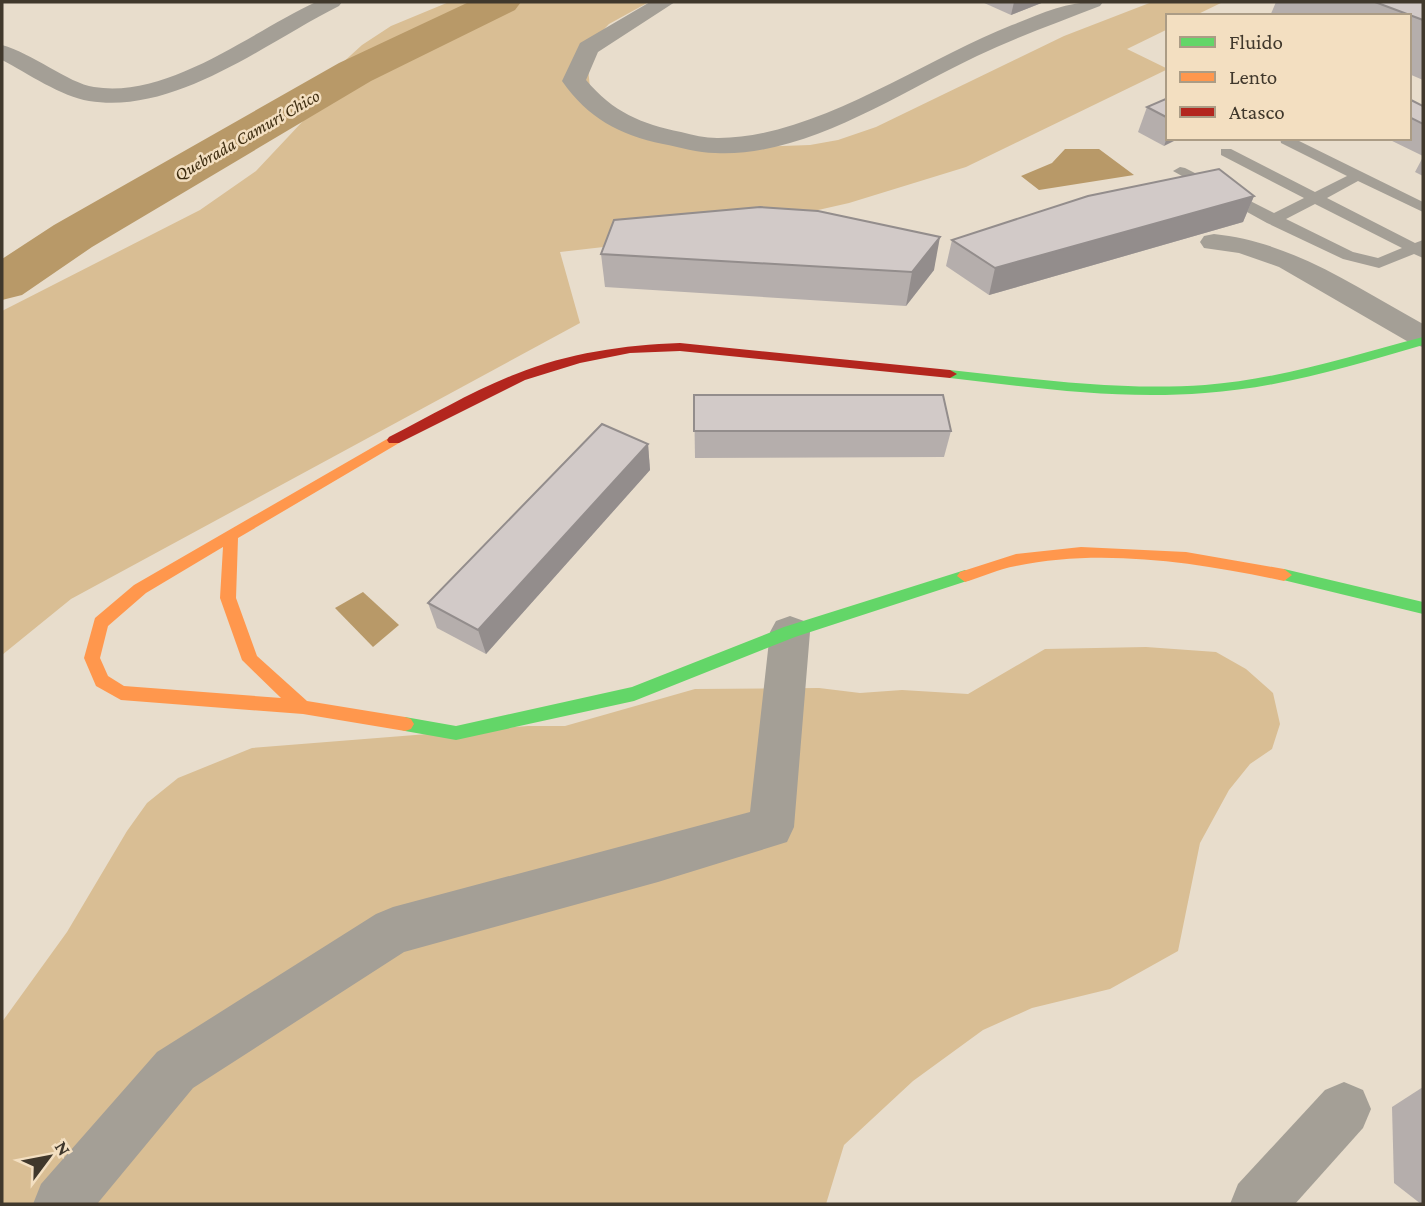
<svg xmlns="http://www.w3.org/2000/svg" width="1425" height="1206" font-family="'Crimson Pro',serif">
<rect width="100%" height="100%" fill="#e8ddcc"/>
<g fill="#d9be94">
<polygon points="449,2 649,2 609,24 586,48 590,88 625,125 754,147 810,145 838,140 876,127 1064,36 1152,2 1223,2 1194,16 1168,16 1168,29 1127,49 1168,69 966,167 849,203 708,235 560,252 580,323 71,599 2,655 2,311 200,210 256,171 319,104 324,94 323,87 327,77 362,45 391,26"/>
<polygon points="1146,647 1216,652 1246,669 1273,693 1280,724 1272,749 1250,764 1229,790 1200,843 1178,951 1110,989 1032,1008 983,1030 913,1081 844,1145 826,1204 2,1204 2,1022 67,932 127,831 147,803 178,778 252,748 528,726 565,726 695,689 819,688 860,693 902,690 968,694 1045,649"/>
</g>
<g fill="#b89968">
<polygon points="1065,149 1099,149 1134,175 1039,190 1021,176 1052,163"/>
<polygon points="363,592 399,625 373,647 335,608"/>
</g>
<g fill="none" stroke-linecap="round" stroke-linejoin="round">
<polygon fill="#b89968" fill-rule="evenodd" points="469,2 521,2 515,10 371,81 92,247 22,295 2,300 2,259 54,225 339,63"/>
<path fill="#a49f96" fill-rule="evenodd" d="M 1280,138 L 1293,138 L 1423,202 L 1423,212 L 1358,181 L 1327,198 L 1415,243 L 1423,240 L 1423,258 L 1414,254 L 1379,268 L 1343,259 L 1267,223 L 1173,171 L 1180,167 L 1185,168 L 1274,213 L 1304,198 L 1221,155 L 1221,149 L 1231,149 L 1315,192 L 1347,176 L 1281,143 ZM 1315,204 L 1402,248 L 1378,258 L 1353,252 L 1286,219 Z"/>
<g fill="#a49f96" fill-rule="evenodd">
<path d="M 316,2 L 342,2 L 339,6 C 265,43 176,115 89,101 C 62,97 27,73 2,60 L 2,45 C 32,53 68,83 94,87 C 169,99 251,32 316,2 Z"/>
<path d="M 650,2 L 675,2 L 598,52 L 586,80 C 613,112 641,124 681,132 C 693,135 705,138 717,138 C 813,139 923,60 1012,25 C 1043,13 1070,0 1103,2 L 1100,6 C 1059,22 1017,37 977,56 C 899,93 804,158 715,153 C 698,153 680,147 663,144 C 619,135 588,118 562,81 L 580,43 Z"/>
<path d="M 1214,234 C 1292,242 1356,287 1423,324 L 1423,347 L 1412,344 L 1279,267 L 1239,253 L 1204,248 L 1200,242 L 1204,236 Z"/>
<polygon points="790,616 804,621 810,632 794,827 787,842 658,882 404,952 193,1088 97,1204 33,1204 41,1184 157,1052 376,914 393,907 750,812 770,632 776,621"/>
<polygon points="1344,1082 1363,1090 1371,1109 1363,1128 1295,1204 1230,1204 1238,1184 1325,1090"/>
</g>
<g fill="#63d668" fill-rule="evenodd">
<path d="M 1423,337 L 1423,345 C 1352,366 1279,388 1205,393 C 1120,400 1034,388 950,378 L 943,374 L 950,370 C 1034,379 1120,391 1205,385 C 1280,379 1351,356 1423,337 Z"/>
<polygon points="1284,569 1423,602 1423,614 1279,579 1276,575 1279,571"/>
<polygon points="965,570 970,572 973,576 970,580 795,637 634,701 456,740 405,731 399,729 396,724 399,719 405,717 456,726 632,687 784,627"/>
</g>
<g fill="#ff974d" fill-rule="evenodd">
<path d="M 394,435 L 401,440 L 399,443 L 238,538 L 236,598 L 257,656 L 307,701 L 405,717 L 411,719 L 414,724 L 411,729 L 405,731 L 303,714 L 121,700 L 96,686 L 84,658 L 95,618 L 134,585 ZM 223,547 L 220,598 L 242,660 L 281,698 L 124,686 L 108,676 L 100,658 L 108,626 L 146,593 Z"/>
<path d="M 1081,547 L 1186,552 L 1284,569 L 1292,575 L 1284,581 C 1198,563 1104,548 1016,566 C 999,569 982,577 965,582 L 957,576 L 960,572 L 1016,554 Z"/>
</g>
<path fill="#b3261e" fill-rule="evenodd" d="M 680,343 L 950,370 L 957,374 L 950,378 L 680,351 L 630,353 L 580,363 L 525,380 L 399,443 L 389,443 L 387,440 L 389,437 C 431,416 472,391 516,374 C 568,353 624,345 680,343 Z"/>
</g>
<g fill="#b5aeac">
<polygon points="982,2 1044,2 1011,15"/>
<polygon points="1276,2 1423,2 1423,80 1409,74 1409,16 1270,16"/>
<polygon points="1168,98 1168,138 1164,146 1138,132 1147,107"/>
<polygon points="1409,99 1423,106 1423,156 1386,138 1409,138"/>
<polygon points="1423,157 1423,176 1415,172"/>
<polygon points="1254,196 1243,222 989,295 946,266 952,240"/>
<polygon points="601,254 934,270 906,306 605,287"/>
<polygon points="694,395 951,431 944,457 695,458"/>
<polygon points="648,444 650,470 486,654 437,628 428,603"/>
<polygon points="1423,1087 1423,1204 1421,1204 1394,1183 1392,1107"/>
</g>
<g fill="#938d8c">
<polygon points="1014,2 1044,2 1011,15"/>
<polygon points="1168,134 1168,138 1180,138 1164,146"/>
<polygon points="1254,196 1243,222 989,295 995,268"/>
<polygon points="940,237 934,270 906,306 912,272"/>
<polygon points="648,444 650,470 486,654 478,630"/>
</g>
<g fill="#d2cac8" stroke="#938d8c" stroke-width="2">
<polygon points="1375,2 1423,2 1423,20"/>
<polygon points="1168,98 1168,118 1147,107"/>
<polygon points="1409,99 1423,106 1423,124 1409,117"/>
<polygon points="1219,169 1254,196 995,268 952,240 1088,196"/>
<polygon points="760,207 818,211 940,237 912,272 601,254 614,220"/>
<polygon points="694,395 943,395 951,431 694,431"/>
<polygon points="602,424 648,444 478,630 428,603"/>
</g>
<g text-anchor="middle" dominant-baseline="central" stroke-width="5" stroke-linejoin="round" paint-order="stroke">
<g font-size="18" font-style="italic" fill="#3d2c0f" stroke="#f3dfc1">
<text transform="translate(247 135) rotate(-30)">Quebrada Camurí Chico</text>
</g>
</g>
<rect width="1425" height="1206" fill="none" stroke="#40382c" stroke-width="7"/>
<rect x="1166" y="14" width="245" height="126" fill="#f3dfc1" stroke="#ab9c85" stroke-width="2"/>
<rect x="1180" y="37" width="35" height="10" fill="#63d668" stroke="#ab9c85" stroke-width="2"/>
<text x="1229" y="49" font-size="21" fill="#40382c">Fluido</text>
<rect x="1180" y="72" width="35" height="10" fill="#ff974d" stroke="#ab9c85" stroke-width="2"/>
<text x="1229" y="84" font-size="21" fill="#40382c">Lento</text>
<rect x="1180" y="107" width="35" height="10" fill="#b3261e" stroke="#ab9c85" stroke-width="2"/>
<text x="1229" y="119" font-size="21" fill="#40382c">Atasco</text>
<g transform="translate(49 1157) rotate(58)" stroke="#f3dfc1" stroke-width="5" paint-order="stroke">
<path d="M0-5L12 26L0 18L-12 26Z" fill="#40382c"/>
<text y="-10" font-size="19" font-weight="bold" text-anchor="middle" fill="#40382c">N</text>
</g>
</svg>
